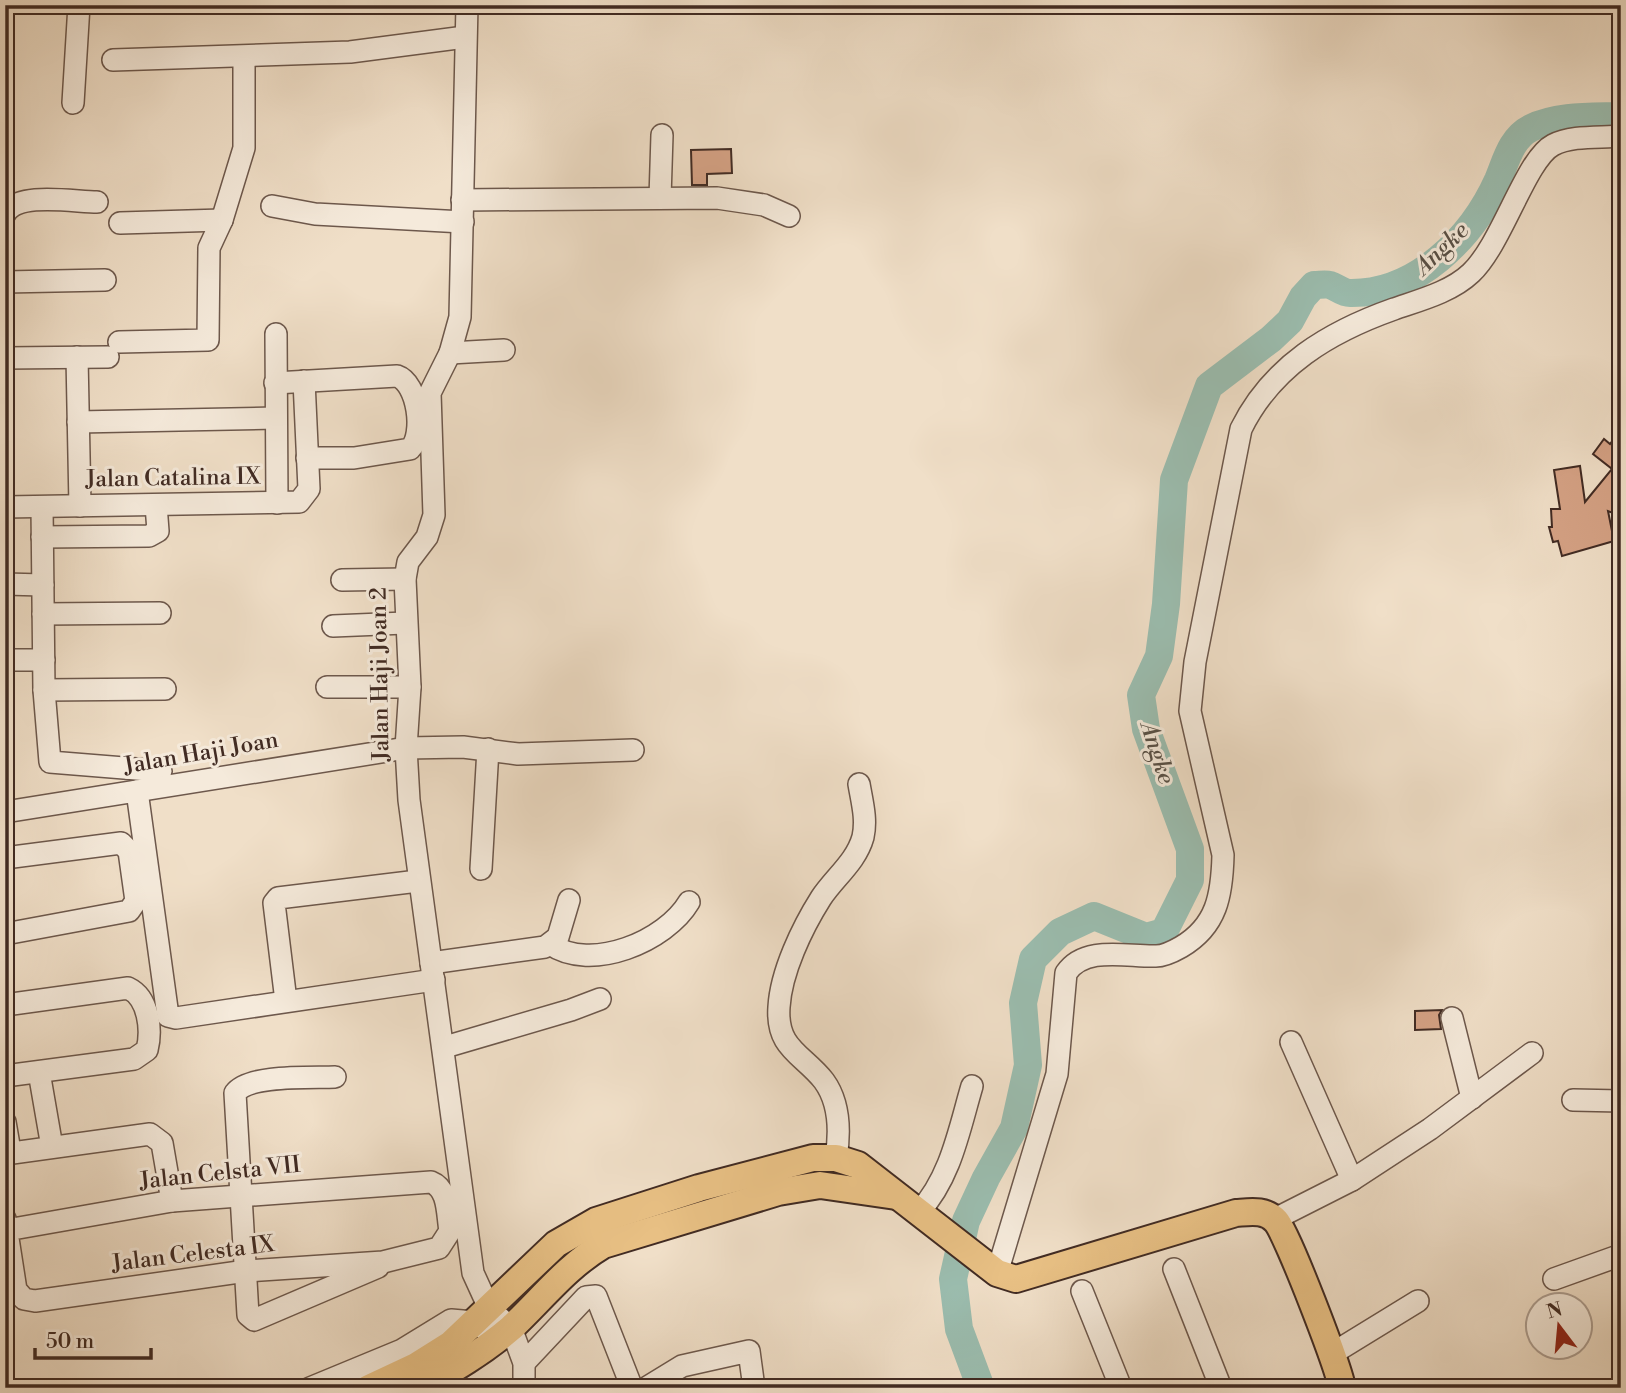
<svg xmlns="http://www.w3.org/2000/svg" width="1626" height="1393" font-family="'Libre Bodoni',serif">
<rect width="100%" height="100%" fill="#f0dfc8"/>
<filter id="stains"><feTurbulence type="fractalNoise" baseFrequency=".00286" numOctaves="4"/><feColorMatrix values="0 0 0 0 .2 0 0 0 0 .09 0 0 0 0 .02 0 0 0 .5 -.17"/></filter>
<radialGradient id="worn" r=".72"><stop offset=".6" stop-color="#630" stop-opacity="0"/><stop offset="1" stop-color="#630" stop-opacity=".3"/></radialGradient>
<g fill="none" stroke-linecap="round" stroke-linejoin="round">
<path stroke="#9bbdaf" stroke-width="28" d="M 981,1388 L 959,1329 L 953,1279 L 966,1221 L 986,1178 L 1014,1128 L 1028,1065 L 1023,1003 L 1033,959 L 1060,932 L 1094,916 L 1146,937 L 1164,932 L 1190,880 L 1190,849 L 1146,729 L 1141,695 L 1159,656 L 1166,604 L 1174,480 L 1209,386 L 1271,339 L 1290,321 L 1303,297 L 1314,285 C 1319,285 1326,284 1330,285 C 1337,287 1342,293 1350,293 C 1416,294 1472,238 1498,180 C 1506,161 1511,138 1531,128 C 1558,115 1592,117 1621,116"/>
</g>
<g fill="#d5a285" stroke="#412b23" stroke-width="2">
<polygon points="731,149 732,173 707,174 707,185 692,185 691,150"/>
<polygon points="1621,429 1621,516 1608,511 1614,541 1562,556 1558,541 1553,542 1549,527 1552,527 1551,509 1560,509 1554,470 1580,466 1585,502 1612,469 1593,454 1604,439 1610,444"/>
<polygon points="1442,1010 1439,1015 1441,1029 1415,1030 1415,1011"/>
</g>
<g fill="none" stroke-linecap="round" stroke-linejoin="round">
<g stroke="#6d584c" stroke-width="24">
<g id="minor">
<polyline points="467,5 460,317 450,353 430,393 434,515 427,537 408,562 405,579 410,687 406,748 409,800 473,1273 489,1308 511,1328 524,1363 524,1388"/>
<polyline points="113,60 350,52 465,37"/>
<polyline points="73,103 79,5"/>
<polyline points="660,198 662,135"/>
<polyline points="462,200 717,198 764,205 789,216"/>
<polyline points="272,206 315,214 463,222"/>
<path d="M 5,214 C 17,191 74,202 97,202"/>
<polyline points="120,223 222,220"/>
<polyline points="5,282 105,280"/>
<polyline points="276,334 277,503"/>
<polyline points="119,342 208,340 209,248 222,220 244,148 244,57"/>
<polyline points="450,353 504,350"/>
<polyline points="77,357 80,506"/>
<polyline points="5,358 108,357"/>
<path d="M 275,383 L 397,376 C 418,383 425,435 410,449 L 354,458 L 307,458"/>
<polyline points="78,422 275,418"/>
<polyline points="5,507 299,502 309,489 304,381"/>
<polyline points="42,507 44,690 50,762 161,771"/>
<polyline points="42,537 149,536 158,531 156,505"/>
<polyline points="342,580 405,579"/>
<polyline points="5,584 43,585"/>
<polyline points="43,614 160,613"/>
<polyline points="333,626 405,623"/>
<polyline points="5,660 44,660"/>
<polyline points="327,687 410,687"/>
<polyline points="44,690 165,689"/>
<polyline points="137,791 168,1016 176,1018 434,980"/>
<polyline points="5,812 406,748 463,747 518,754 633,750"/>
<polyline points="5,858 121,843 129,851 136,901 129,911 5,934"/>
<polyline points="481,869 488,749"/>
<path d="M 550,944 C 591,973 666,941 689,902"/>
<polyline points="431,963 545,947 558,937 569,900"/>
<polyline points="286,1001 274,903 278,898 418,881"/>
<path d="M 5,1005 L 128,988 C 149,998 152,1030 147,1050 L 134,1059 L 5,1076"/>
<polyline points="1452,1018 1472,1098"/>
<polyline points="1291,1042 1352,1180"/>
<polyline points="445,1047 571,1010 600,999"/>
<polyline points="39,1072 52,1147"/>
<path d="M 335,1077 C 312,1078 249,1074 235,1093 L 248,1315 L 254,1320 L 378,1267"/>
<polyline points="1573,1100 1621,1101"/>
<polyline points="5,1122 10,1151"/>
<polyline points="5,1154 150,1134 162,1143 172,1201"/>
<path d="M 836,1158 C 840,1133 840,1103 824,1081 C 803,1054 776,1049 779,1007 C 781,972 802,928 821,898 C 835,877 856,862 863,837 C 867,819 862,802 859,784"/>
<path d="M 919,1212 C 951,1177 959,1130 972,1086"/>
<path d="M 5,1219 L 16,1290 L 24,1299 L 35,1301 L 246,1271 L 383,1262 L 439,1248 L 450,1231 C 447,1214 449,1189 431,1182 L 172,1201 L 7,1230"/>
<polyline points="1275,1219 1352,1180 1430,1129 1532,1053"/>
<polyline points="1174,1269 1221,1388"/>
<path d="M 997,1273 L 1057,1074 L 1066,973 C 1085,945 1127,957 1156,956 C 1165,956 1174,951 1181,947 C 1217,926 1222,895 1223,855 L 1190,711 L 1195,662 L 1241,429 C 1272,366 1329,332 1394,309 C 1420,300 1451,292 1471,273 C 1502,244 1526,159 1553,145 C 1572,135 1600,138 1621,136"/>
<polyline points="1554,1279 1621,1255"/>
<polyline points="1082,1291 1121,1388"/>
<polyline points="1330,1355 1418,1301"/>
<polyline points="524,1363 586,1297 596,1296 632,1388"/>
<polyline points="310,1388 402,1350 451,1320 474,1322 483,1328"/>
<polyline points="646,1388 682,1366 749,1351 754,1388"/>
</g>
</g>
<g stroke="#412b23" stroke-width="30">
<g id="major">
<path d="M 369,1388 L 416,1366 L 451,1344 L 556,1244 L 596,1221 L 699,1188 L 813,1158 L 836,1158 L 858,1165 L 997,1273 L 1016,1279 L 1236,1213 C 1250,1212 1265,1209 1276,1221 C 1287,1233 1339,1368 1342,1388"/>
<path d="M 420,1388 C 452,1370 483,1352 511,1328 C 541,1300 567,1266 603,1245 L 778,1192 L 820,1185 L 896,1196"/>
</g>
</g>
<use href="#minor" stroke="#f5eadb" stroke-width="21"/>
<use href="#major" stroke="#e8c084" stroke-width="26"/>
</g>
<g text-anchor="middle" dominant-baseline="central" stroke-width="6" stroke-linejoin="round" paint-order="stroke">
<g font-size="23" fill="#412b23" stroke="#f5eadb">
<text transform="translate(173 478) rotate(-1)">Jalan Catalina IX</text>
<text transform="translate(380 674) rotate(-91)">Jalan Haji Joan 2</text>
<text transform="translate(201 753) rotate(-10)">Jalan Haji Joan</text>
<text transform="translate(220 1173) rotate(-6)">Jalan Celsta VII</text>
<text transform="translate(193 1254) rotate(-7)">Jalan Celesta IX</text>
</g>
<g font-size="24" font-style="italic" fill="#585046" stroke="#f5eadb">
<text transform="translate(1442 249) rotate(-44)">Angke</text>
<text transform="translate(1157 753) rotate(72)">Angke</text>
</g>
</g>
<rect width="1626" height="1393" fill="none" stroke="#f0dfc8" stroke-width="28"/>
<rect x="7" y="7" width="1612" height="1379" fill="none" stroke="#412b23" stroke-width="3.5"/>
<rect x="14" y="14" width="1598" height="1365" fill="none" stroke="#412b23" stroke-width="2"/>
<g transform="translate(1559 1326) rotate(344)"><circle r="33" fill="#f5eadb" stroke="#ad9e91" stroke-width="2"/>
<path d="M0-5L12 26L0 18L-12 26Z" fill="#8f2418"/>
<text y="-10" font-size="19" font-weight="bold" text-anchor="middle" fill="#412b23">N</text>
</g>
<path d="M35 1348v10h116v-10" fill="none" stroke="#412b23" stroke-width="3.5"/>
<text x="46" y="1348" font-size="21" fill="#412b23" stroke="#f5eadb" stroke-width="5" paint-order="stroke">50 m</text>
<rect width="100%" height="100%" filter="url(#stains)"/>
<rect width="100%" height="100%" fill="url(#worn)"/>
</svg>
